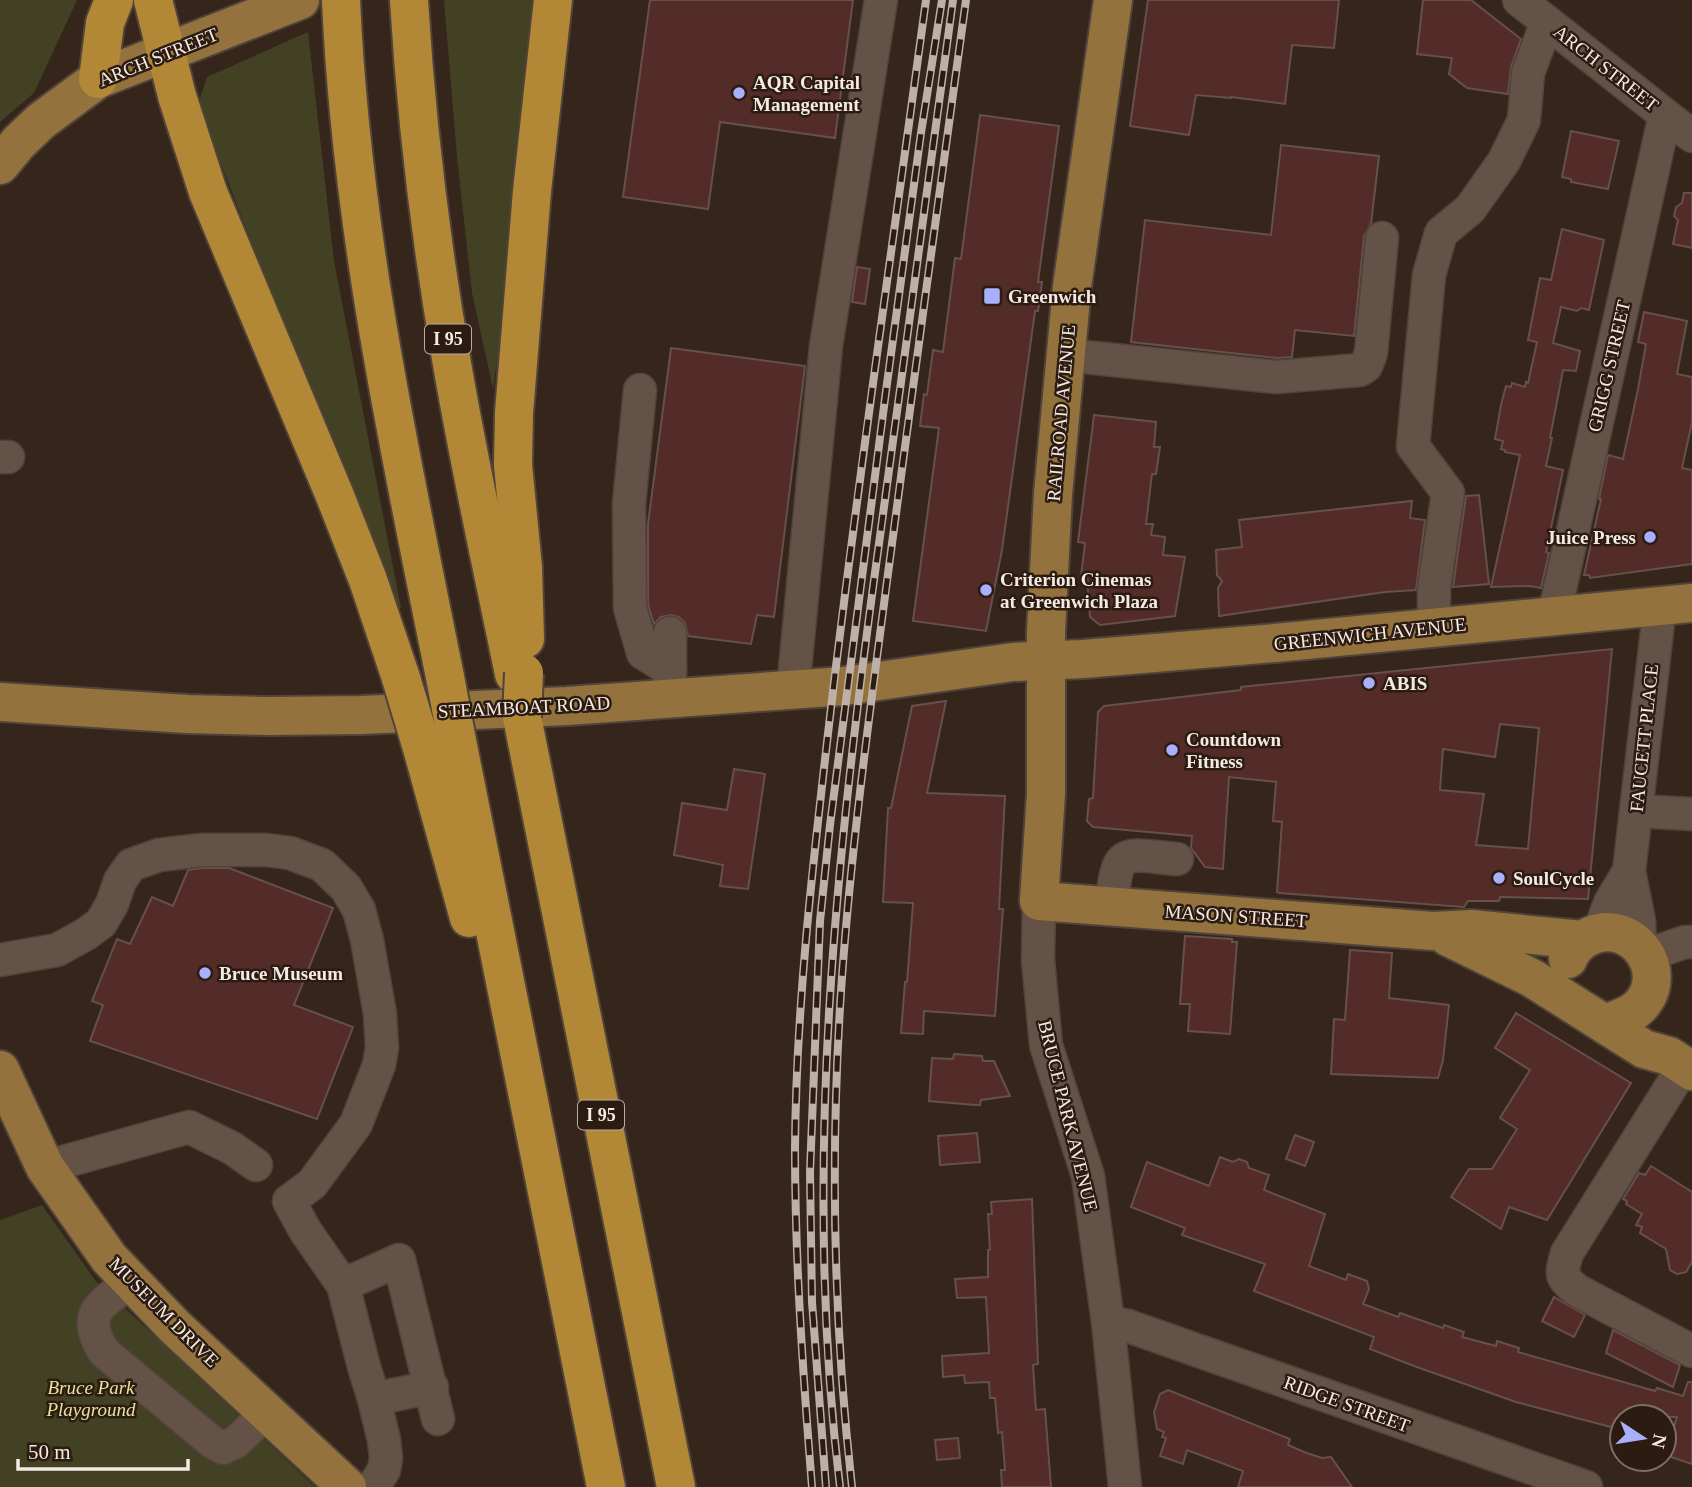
<svg xmlns="http://www.w3.org/2000/svg" width="1692" height="1487" font-family="'Times New Roman',serif">
<rect width="100%" height="100%" fill="#35251b"/>
<g fill="#424124">
<polygon points="0,0 77,0 34,93 0,122"/>
<polygon points="444,0 539,0 504,314 493,389 472,293 457,157"/>
<polygon points="308,32 334,261 401,608 393,608 198,104 207,77"/>
<polygon points="42,1205 95,1280 315,1487 0,1487 0,1220"/>
</g>
<g fill="#532b27" stroke="#66504d" stroke-width="2" fill-rule="evenodd">
<polygon points="650,0 853,0 835,138 720,122 708,209 623,197"/>
<polygon points="1148,0 1339,0 1334,48 1292,45 1285,104 1231,97 1231,98 1196,95 1189,135 1130,126"/>
<polygon points="1423,0 1471,0 1521,39 1511,67 1508,94 1467,88 1449,74 1452,58 1417,54"/>
<polygon points="980,115 1059,126 1038,282 1042,282 1038,311 1035,311 1002,550 986,631 913,621 939,428 920,426 924,394 927,395 933,350 943,352 955,258 961,259"/>
<polygon points="1571,131 1619,141 1608,189 1571,182 1571,179 1562,177"/>
<polygon points="1281,145 1379,156 1371,224 1364,236 1354,336 1295,330 1292,357 1277,358 1131,342 1145,220 1271,235"/>
<polygon points="1684,193 1692,193 1692,248 1673,244 1678,220 1674,216 1676,207 1682,203"/>
<polygon points="1562,229 1604,240 1589,310 1581,308 1577,311 1561,307 1553,343 1580,351 1576,371 1563,370 1550,438 1552,438 1546,466 1563,470 1546,552 1549,553 1541,588 1530,586 1491,587 1520,455 1505,452 1505,450 1501,449 1503,441 1495,439 1501,405 1506,386 1511,387 1512,383 1525,387 1526,382 1528,383 1537,342 1528,340 1540,278 1551,280"/>
<polygon points="857,267 870,269 865,304 852,302"/>
<polygon points="1644,312 1687,321 1677,374 1692,377 1692,422 1682,468 1692,470 1692,564 1590,578 1589,575 1584,575 1601,499 1599,499 1608,455 1623,459 1638,389 1646,344 1638,342"/>
<polygon points="671,348 805,366 774,617 757,615 751,644 688,636 685,623 679,617 671,615 661,617 654,624 648,605 648,524"/>
<polygon points="1094,415 1156,422 1154,447 1160,447 1156,474 1152,474 1146,524 1153,524 1151,535 1165,537 1163,555 1185,557 1175,616 1100,625 1090,617 1087,577 1081,576 1085,543 1078,542"/>
<polygon points="1479,495 1489,584 1453,587 1466,496"/>
<polygon points="1412,501 1410,518 1425,520 1416,590 1385,592 1219,616 1218,588 1222,581 1217,575 1216,550 1242,547 1239,520"/>
<path d="M 1612,649 L 1588,899 L 1500,897 L 1499,901 L 1468,901 L 1464,907 L 1279,893 L 1277,892 L 1282,822 L 1273,821 L 1276,782 L 1229,777 L 1223,869 L 1205,867 L 1191,848 L 1192,836 L 1093,827 L 1087,821 L 1089,799 L 1093,798 L 1098,712 L 1104,706 L 1241,690 L 1241,687 ZM 1500,724 L 1539,728 L 1528,849 L 1476,845 L 1484,794 L 1440,790 L 1443,749 L 1495,757 Z"/>
<polygon points="946,701 927,793 1005,796 999,909 1003,909 995,1016 924,1011 923,1034 901,1033 905,982 907,982 913,903 883,902 888,808 891,808 912,706"/>
<polygon points="734,769 765,774 748,889 720,886 723,865 674,855 682,803 727,810"/>
<polygon points="203,868 229,868 333,908 294,1005 353,1027 317,1119 90,1041 103,1005 92,1001 117,939 130,944 152,897 173,906 188,870"/>
<polygon points="1185,936 1232,939 1232,942 1237,942 1230,1034 1188,1031 1190,1004 1180,1004"/>
<polygon points="1350,950 1392,953 1389,998 1449,1005 1443,1060 1438,1078 1331,1074 1334,1019 1345,1020"/>
<polygon points="1516,1013 1631,1083 1547,1220 1509,1207 1501,1229 1451,1197 1469,1169 1492,1169 1517,1129 1500,1118 1530,1070 1495,1048"/>
<polygon points="954,1054 982,1056 983,1061 994,1061 1010,1096 981,1100 980,1105 975,1105 929,1101 932,1058 953,1059"/>
<polygon points="977,1133 980,1162 940,1165 938,1136"/>
<polygon points="1295,1135 1314,1142 1305,1166 1286,1159"/>
<polygon points="1220,1157 1233,1162 1239,1159 1247,1162 1249,1168 1269,1175 1264,1190 1325,1214 1309,1266 1346,1280 1348,1274 1367,1281 1369,1289 1363,1304 1398,1317 1400,1313 1443,1328 1444,1325 1464,1332 1462,1337 1496,1346 1497,1341 1519,1348 1518,1352 1655,1391 1657,1388 1683,1396 1688,1382 1692,1382 1692,1464 1665,1455 1677,1417 1622,1417 1622,1430 1516,1402 1414,1366 1370,1349 1374,1337 1254,1291 1265,1264 1182,1235 1185,1228 1131,1207 1147,1162 1209,1186"/>
<polygon points="1651,1166 1692,1192 1692,1262 1686,1272 1677,1274 1670,1270 1666,1249 1640,1233 1642,1227 1636,1225 1642,1214 1626,1204 1627,1201 1623,1199 1639,1173 1645,1175"/>
<polygon points="1032,1199 1038,1364 1033,1365 1036,1410 1045,1409 1051,1487 1002,1487 1001,1470 1005,1470 1002,1432 998,1433 995,1398 990,1398 989,1382 965,1383 964,1375 943,1377 942,1356 989,1353 986,1297 957,1298 955,1279 988,1277 988,1250 990,1250 988,1214 992,1214 991,1202"/>
<polygon points="1554,1297 1585,1315 1574,1337 1542,1321"/>
<polygon points="1613,1330 1680,1365 1673,1387 1606,1353"/>
<polygon points="1168,1390 1290,1439 1288,1445 1304,1452 1322,1458 1331,1457 1352,1487 1238,1487 1243,1471 1187,1450 1183,1464 1160,1456 1166,1438 1162,1437 1164,1432 1157,1429 1154,1412 1160,1394"/>
<polygon points="958,1438 960,1458 937,1460 935,1440"/>
</g>
<g fill="none" stroke-linecap="round" stroke-linejoin="round">
<g stroke="#50433a" stroke-width="35">
<g id="minor">
<polyline points="1519,0 1692,136"/>
<polyline points="1066,355 1276,377 1360,370 1366,366 1371,353 1382,238"/>
<polyline points="640,390 629,504 630,608 643,653 670,670"/>
<polyline points="0,457 8,457"/>
<polyline points="1554,616 1665,115"/>
<polyline points="1434,627 1434,588 1448,493 1413,446 1429,275 1441,233 1470,209 1504,161 1524,120 1528,73 1547,22"/>
<polyline points="670,633 670,687"/>
<polyline points="793,690 826,346 881,0"/>
<polyline points="1636,811 1692,814"/>
<polyline points="1039,901 1038,960 1046,1045 1088,1176 1108,1322 1125,1487"/>
<path d="M 1111,906 C 1119,846 1119,854 1177,859"/>
<polyline points="1599,932 1610,903 1629,871"/>
<polyline points="1640,945 1639,921 1629,871 1660,605"/>
<polyline points="1647,955 1685,942 1692,942"/>
<polyline points="0,960 57,950 86,934 101,923 112,904 120,881 131,865 159,855 202,850 266,850 290,853 322,865 346,888 359,910 367,940 380,1014 382,1048 379,1065 356,1124 312,1184 289,1201 306,1232 343,1285 364,1367 374,1399 384,1440 386,1458 384,1470 373,1487"/>
<path d="M 1684,1066 L 1567,1253 C 1561,1275 1559,1276 1578,1291 L 1692,1351"/>
<polyline points="45,1167 189,1127 232,1148 256,1165"/>
<path d="M 131,1283 C 100,1303 80,1314 104,1352 L 212,1442 L 223,1448 L 236,1442 L 266,1413"/>
<polyline points="343,1285 399,1260 438,1419"/>
<polyline points="1108,1322 1128,1326 1586,1487"/>
<polyline points="374,1399 432,1387"/>
</g>
</g>
<g stroke="#50433a" stroke-width="42">
<g id="major">
<polyline points="1113,0 1072,287 1053,494 1046,632 1046,793 1039,901 1433,931 1471,929 1582,940"/>
<polyline points="0,165 19,142 41,121 98,79 300,0"/>
<polyline points="0,702 187,714 268,716 361,715 567,706 844,686 1013,662 1083,659 1275,643 1692,603"/>
<polyline points="1448,937 1532,978 1644,1049 1669,1056 1692,1071"/>
<path d="M 1568,959 C 1572,948 1580,941 1590,936 C 1633,917 1673,973 1639,1007 C 1630,1016 1617,1019 1605,1024"/>
<polyline points="0,1070 45,1167 109,1258 175,1327 347,1487"/>
</g>
</g>
<g stroke="#50433a" stroke-width="42">
<g id="highway">
<polyline points="153,0 177,96 208,192 335,496 368,580 401,678"/>
<path d="M 341,0 C 351,229 400,453 445,677"/>
<path d="M 409,0 C 416,118 430,235 450,352 C 468,460 492,567 514,674"/>
<polyline points="98,79 105,23 114,0"/>
<polyline points="525,639 523,567 513,465 514,413 532,191 553,0"/>
<polyline points="522,717 676,1487"/>
<polyline points="458,746 606,1487"/>
<polyline points="422,748 469,918"/>
</g>
</g>
<use href="#minor" stroke="#655247" stroke-width="32"/>
<use href="#major" stroke="#93723d" stroke-width="38"/>
<use href="#highway" stroke="#b28836" stroke-width="38"/>
<g stroke="#bdb0a8" stroke-width="8">
<g id="rail">
<path d="M 812,1487 C 803,1374 795,1262 795,1149 C 796,1002 814,854 831,708 C 859,471 894,236 926,0"/>
<polyline points="826,1487 812,1302 810,1172 820,921 830,825 886,391 921,133 942,0"/>
<path d="M 840,1487 C 801,1167 837,846 881,529 C 905,352 929,176 953,0"/>
<path d="M 852,1487 C 833,1318 830,1146 842,977 C 852,839 871,703 889,566 C 914,377 940,189 966,0"/>
</g>
</g>
<use href="#rail" stroke="#2b1b11" stroke-width="5" stroke-dasharray="16" stroke-linecap="butt"/>
<g stroke="#50433a" stroke-width="42" stroke-linecap="butt">
<g id="highway-bridge">
<polyline points="445,677 458,746"/>
<polyline points="401,678 422,748"/>
<polyline points="522,717 524,673"/>
</g>
</g>
<use href="#highway-bridge" stroke="#b28836" stroke-width="38"/>
</g>
<g fill="#a8b0fc" stroke="#2b1b11" stroke-width="2.5">
<circle cx="739" cy="93" r="7"/>
<rect x="983" y="287" width="18" height="18" rx="3.5"/>
<circle cx="1650" cy="537" r="7"/>
<circle cx="986" cy="590" r="7"/>
<circle cx="1369" cy="683" r="7"/>
<circle cx="1172" cy="750" r="7"/>
<circle cx="1499" cy="878" r="7"/>
<circle cx="205" cy="973" r="7"/>
</g>
<g text-anchor="middle" dominant-baseline="central" stroke-width="5" stroke-linejoin="round" paint-order="stroke">
<g fill="#2b1b11" stroke="#b8aca4" stroke-width="2">
<rect x="425" y="324.5" width="46" height="29" rx="5"/>
<rect x="578" y="1100.5" width="46" height="29" rx="5"/>
</g>
<g font-size="18" font-weight="bold" fill="#f5eae3">
<text x="448" y="339">I 95</text>
<text x="601" y="1115">I 95</text>
</g>
<g font-size="19" fill="#f5eae3" stroke="#2b1b11">
<text transform="translate(158 57) rotate(-22)">ARCH STREET</text>
<text transform="translate(1606 68) rotate(38)">ARCH STREET</text>
<text transform="translate(1609 366) rotate(-77)">GRIGG STREET</text>
<text transform="translate(1061 413) rotate(-85)">RAILROAD AVENUE</text>
<text transform="translate(1370 634) rotate(-6)">GREENWICH AVENUE</text>
<text transform="translate(524 707) rotate(-3)">STEAMBOAT ROAD</text>
<text transform="translate(1644 738) rotate(-84)">FAUCETT PLACE</text>
<text transform="translate(1236 916) rotate(4)">MASON STREET</text>
<text transform="translate(1068 1116) rotate(76)">BRUCE PARK AVENUE</text>
<text transform="translate(164 1312) rotate(45)">MUSEUM DRIVE</text>
<text transform="translate(1347 1404) rotate(20)">RIDGE STREET</text>
</g>
<g font-size="19" font-weight="bold" fill="#f5eae3" stroke="#2b1b11" text-anchor="start">
<text x="753" y="82">AQR Capital<tspan x="753" dy="22">Management</tspan></text>
<text x="1008" y="296">Greenwich</text>
<text x="1636" y="537" text-anchor="end">Juice Press</text>
<text x="1000" y="579">Criterion Cinemas<tspan x="1000" dy="22">at Greenwich Plaza</tspan></text>
<text x="1383" y="683">ABIS</text>
<text x="1186" y="739">Countdown<tspan x="1186" dy="22">Fitness</tspan></text>
<text x="1513" y="878">SoulCycle</text>
<text x="219" y="973">Bruce Museum</text>
</g>
<g font-size="19" font-style="italic" fill="#e3e39d" stroke="#2b1b11">
<text x="91" y="1387">Bruce Park<tspan x="91" dy="22">Playground</tspan></text>
</g>
</g>
<g transform="translate(1643 1438) rotate(102)"><circle r="33" fill="#2b1b11" stroke="#7c6e65" stroke-width="2"/>
<path d="M0-5L12 26L0 18L-12 26Z" fill="#a8b0fc"/>
<text y="-10" font-size="19" font-weight="bold" text-anchor="middle" fill="#f5eae3">N</text>
</g>
<path d="M18 1459v10h170v-10" fill="none" stroke="#f5eae3" stroke-width="3.5"/>
<text x="28" y="1459" font-size="21" fill="#f5eae3" stroke="#2b1b11" stroke-width="5" paint-order="stroke">50 m</text>
</svg>
